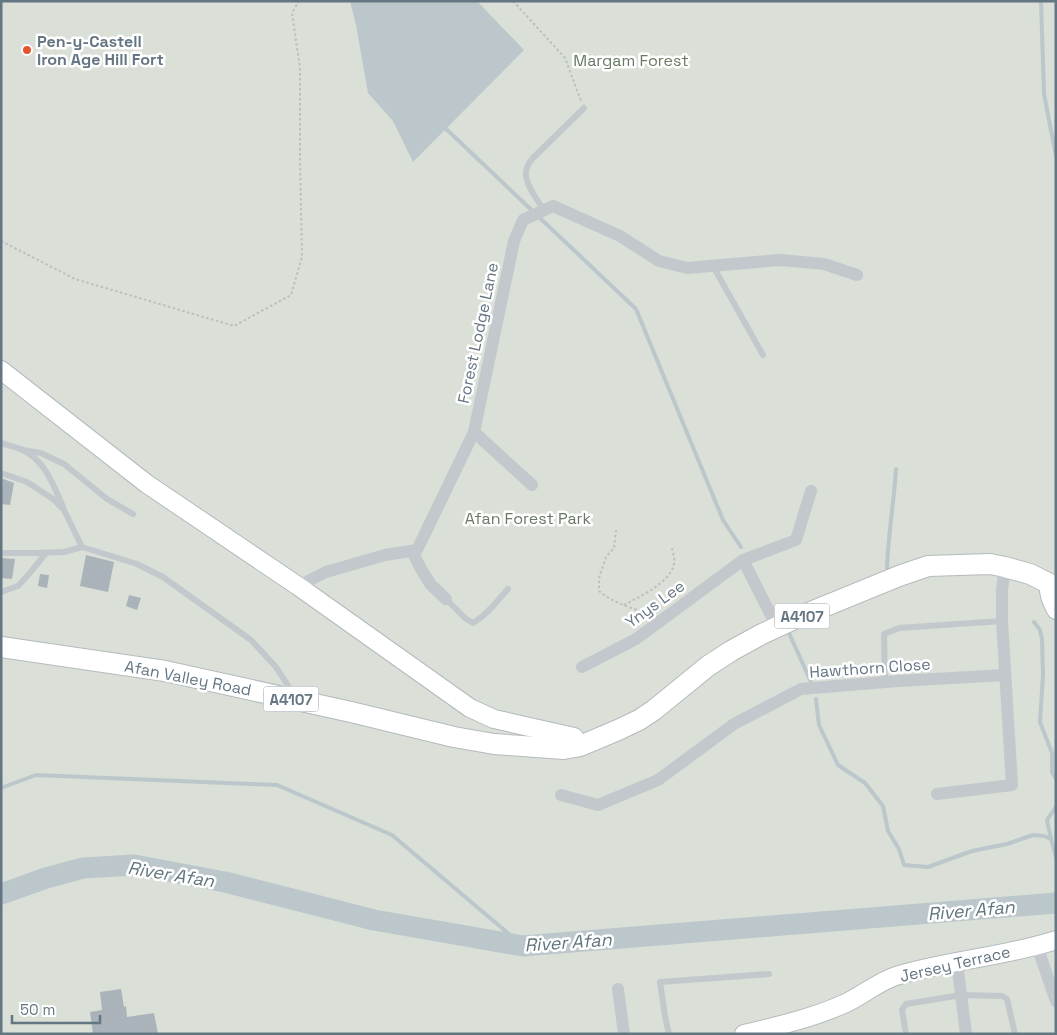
<svg xmlns="http://www.w3.org/2000/svg" width="1057" height="1035" font-family="'Space Grotesk',sans-serif">
<rect width="100%" height="100%" fill="#fafaf8"/>
<rect fill="#dadfd7" x="1" y="1" width="1055" height="1033"/>
<polygon fill="#bbc7cb" points="350,1 477,1 524,50 413,162 393,121 368,93 356,25"/>
<g fill="none" stroke-linecap="round" stroke-linejoin="round">
<g stroke="#bbc7cb" stroke-width="4">
<polyline points="1041,1 1044,94 1056,156"/>
<polyline points="443,126 636,309 723,520 741,547"/>
<path d="M 887,568 C 888,535 894,503 896,469"/>
<polyline points="1034,622 1040,630 1042,639 1043,675 1040,722 1052,753 1052,772 1056,779"/>
<polyline points="789,633 811,682"/>
<polyline points="816,699 819,725 838,765 865,783 883,806 888,831 899,849 904,865 928,867 972,851 1007,844 1033,835 1044,836 1051,839 1056,857"/>
<polyline points="1,788 36,775 277,785 392,835 523,946"/>
<polyline points="1051,839 1047,820 1056,807"/>
</g>
<polyline stroke="#bbc7cb" stroke-width="21" points="1,894 46,878 83,868 134,865 225,882 374,920 523,946 1056,903"/>
</g>
<g fill="#aab3b9">
<polygon points="1,478 14,483 10,505 1,504"/>
<polygon points="86,555 114,562 108,592 80,586"/>
<polygon points="1,558 15,559 12,579 1,578"/>
<polygon points="40,574 49,575 47,588 38,586"/>
<polygon points="129,595 141,598 137,610 126,606"/>
<polygon points="121,989 124,1007 126,1006 127,1017 154,1013 158,1034 93,1034 90,1012 102,1010 100,992"/>
</g>
<g fill="none" stroke-linecap="round" stroke-linejoin="round">
<g stroke="#b3babf" stroke-width="20">
<g id="secondary">
<polyline points="1,370 147,484 298,586 470,708 494,719 574,737 580,746"/>
<path d="M 1049,583 C 1048,594 1051,600 1056,610"/>
<path d="M 744,1034 C 778,1026 813,1018 846,1003 C 861,996 880,981 896,976 C 948,960 1004,957 1056,940"/>
</g>
</g>
<g stroke="#b5babe" stroke-width="22">
<polyline id="primary" points="1,647 165,671 351,712 454,737 494,744 564,749 580,746 618,730 639,720 654,710 708,666 731,651 762,634 801,616 899,576 928,566 990,564 1005,567 1030,574 1056,587"/>
</g>
<g stroke="#bbbfc2" stroke-width="2" stroke-dasharray="2.5 2.5" stroke-linecap="butt">
<polyline points="513,1 565,58 581,101"/>
<polyline points="1,241 75,279 234,326 291,295 302,257 300,158 300,68 292,13 299,1"/>
<path d="M 616,530 L 614,548 L 606,557 L 599,578 L 599,591 C 613,603 632,608 649,614"/>
<path d="M 624,605 C 639,597 671,582 674,564 C 675,559 673,553 672,548"/>
</g>
<g stroke="#c3c8cc" stroke-width="6">
<path d="M 544,210 C 537,199 520,179 528,165 C 529,163 531,161 533,158 L 584,108"/>
<polyline points="713,266 763,355"/>
<path d="M 1,443 C 8,445 14,447 21,449 C 45,460 53,484 63,507"/>
<polyline points="22,450 41,453 64,464 107,499 133,514"/>
<polyline points="1,473 27,482 53,499 64,510 82,547"/>
<polyline points="1,553 38,553 64,552 82,547 137,564 163,577 251,640 276,667 294,695"/>
<polyline points="1,592 18,586 29,574 46,553"/>
<path d="M 446,599 L 465,618 L 473,623 C 487,615 497,601 508,589"/>
<polyline points="885,682 884,634 899,628 1002,621"/>
<polyline points="669,1034 665,1016 660,982 769,974"/>
<polyline points="906,1034 902,1010 906,1004 961,995 1002,996 1007,999 1015,1034"/>
</g>
<g stroke="#c3c8cc" stroke-width="12">
<polyline points="474,432 532,485"/>
<polyline points="412,551 421,569 431,585 446,599"/>
<polyline points="743,560 777,627"/>
<polyline points="298,586 326,572 385,555 417,550 474,432 514,241 523,220 553,206 620,236 659,261 687,268 780,260 824,264 857,275"/>
<polyline points="582,667 636,639 743,560 796,540 811,491"/>
<polyline points="937,794 1012,785 1002,621 1002,590 1005,567"/>
<polyline points="561,795 598,805 658,780 734,724 801,689 898,681 1005,675"/>
<polyline points="1037,946 1056,1001"/>
<polyline points="957,962 966,1034"/>
<polyline points="618,989 624,1034"/>
</g>
<use href="#secondary" stroke="#fff" stroke-width="18"/>
<use href="#primary" stroke="#fff" stroke-width="20"/>
</g>
<circle fill="#e4572e" stroke="#fff" stroke-width="2" cx="27" cy="50" r="5"/>
<g text-anchor="middle" dominant-baseline="central" stroke-width="5" stroke-linejoin="round" paint-order="stroke">
<g fill="#fff" stroke="#939fa8" stroke-width="1">
<rect x="774.5" y="603.5" width="55" height="25" rx="4"/>
<rect x="263.5" y="686.5" width="55" height="25" rx="4"/>
</g>
<g font-size="15" font-weight="bold" fill="#657683">
<text x="802" y="616">A4107</text>
<text x="291" y="699">A4107</text>
</g>
<g font-size="16" font-weight="bold" fill="#657683" stroke="#fff" text-anchor="start">
<text x="37" y="41">Pen-y-Castell<tspan x="37" dy="18">Iron Age Hill Fort</tspan></text>
</g>
<g font-size="16" fill="#687a64" stroke="#fff">
<text x="631" y="60">Margam Forest</text>
<text x="528" y="518">Afan Forest Park</text>
</g>
<g font-size="16" fill="#657683" stroke="#fff">
<text transform="translate(478 333) rotate(-78)">Forest Lodge Lane</text>
<text transform="translate(655 604) rotate(-36)">Ynys Lee</text>
<text transform="translate(870 668) rotate(-4)">Hawthorn Close</text>
<text transform="translate(188 678) rotate(11)">Afan Valley Road</text>
<text transform="translate(955 964) rotate(-13)">Jersey Terrace</text>
</g>
<g font-size="18" font-style="italic" fill="#60757c" stroke="#fff">
<text transform="translate(171 874) rotate(9)">River Afan</text>
<text transform="translate(971 910) rotate(-5)">River Afan</text>
<text transform="translate(568 942) rotate(-4)">River Afan</text>
</g>
</g>
<rect width="1057" height="1035" fill="none" stroke="#657683" stroke-width="5"/>
<path d="M12 1015v8h88v-8" fill="none" stroke="#657683" stroke-width="2.5"/>
<text x="20" y="1015" font-size="15" fill="#657683" stroke="#ffffff" stroke-width="4" paint-order="stroke">50 m</text>
</svg>
